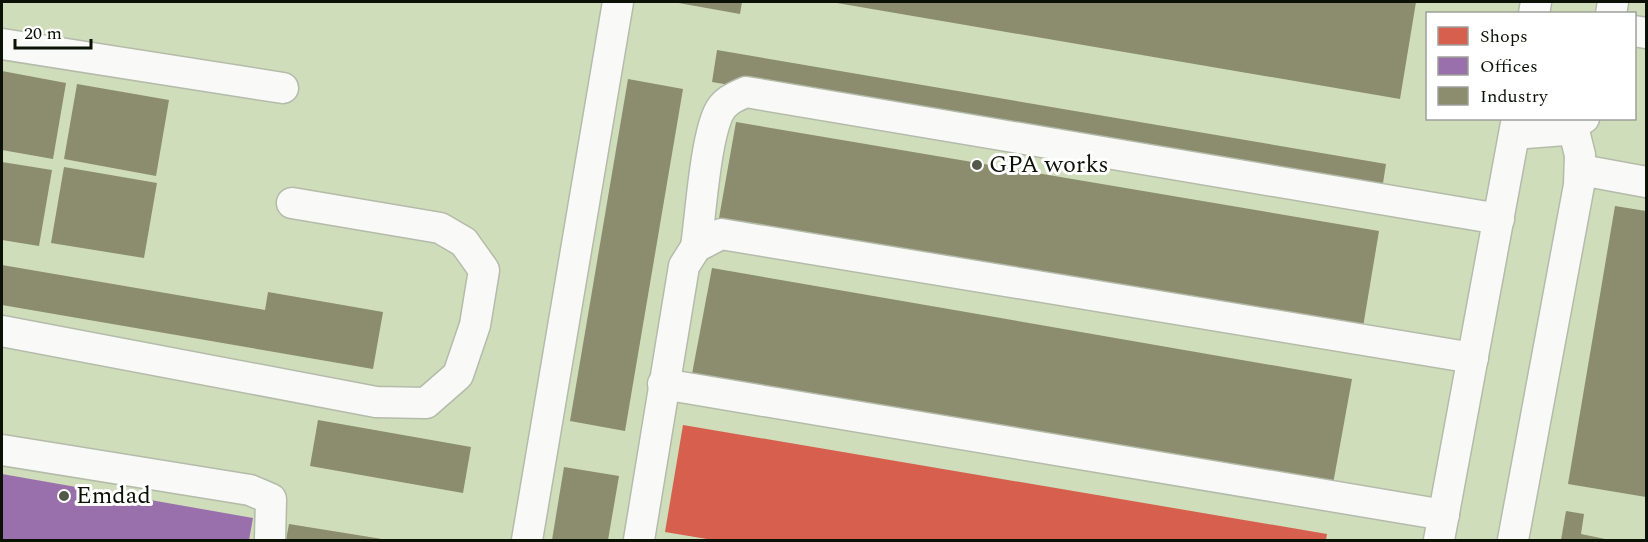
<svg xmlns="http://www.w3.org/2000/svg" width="1648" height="542" font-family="Spectral,serif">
<rect width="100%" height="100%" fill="#d6dec9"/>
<path fill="#cfddbb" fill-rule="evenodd" d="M 2,2 L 1646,2 L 1646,540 L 2,540 ZM 1428,14 L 1634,14 L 1634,118 L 1428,118 Z"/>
<polygon fill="#d6604d" points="683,425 1327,534 1326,540 713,540 665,532"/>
<polygon fill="#9970ab" points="2,474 253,518 249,540 2,540"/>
<g fill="#8c8c6e">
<polygon points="673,2 742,2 740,14"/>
<polygon points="831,2 1416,2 1400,99"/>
<polygon points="717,50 1386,164 1381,196 712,82"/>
<polygon points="2,71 66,83 53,159 2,150"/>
<polygon points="628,79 683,89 625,431 570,421"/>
<polygon points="77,84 169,100 156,176 64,159"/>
<polygon points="736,122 1379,231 1363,327 719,218"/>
<polygon points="2,162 52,170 39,246 2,240"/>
<polygon points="64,167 157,183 144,258 51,243"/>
<polygon points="1615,206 1646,211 1646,497 1568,484"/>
<polygon points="2,265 265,310 268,292 383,312 373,369 2,305"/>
<polygon points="712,268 1352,379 1333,484 692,374"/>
<polygon points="318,420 471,447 463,493 310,466"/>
<polygon points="564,467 619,476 608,540 552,540"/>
<polygon points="1566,511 1584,514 1581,534 1610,540 1561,540"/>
<polygon points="289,524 382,539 382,540 286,540"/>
</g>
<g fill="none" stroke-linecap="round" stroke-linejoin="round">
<g stroke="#b4bbaa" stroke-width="33">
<g id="minor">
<polyline points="1534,14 1536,2"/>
<polyline points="1611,14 1613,2"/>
<polyline points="1634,31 1646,33"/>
<polyline points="2,44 283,88"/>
<polyline points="1515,134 1565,130 1584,118"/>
<polyline points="1581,170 1646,182"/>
<path d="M 696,247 C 701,212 705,144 718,114 C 723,102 734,97 746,92 L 1499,219"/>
<polyline points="2,331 376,402 426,403 458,375 475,325 484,270 464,242 440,228 292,203"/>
<polyline points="663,384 1444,515"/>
<polyline points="2,450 250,490 271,499 270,540"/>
<polyline points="527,540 618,2"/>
<polyline points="639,540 684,266 696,247 721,234 1473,358"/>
<polyline points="1439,540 1517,118"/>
<polyline points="1513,540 1579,185 1580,155 1573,127"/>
</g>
</g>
<use href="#minor" stroke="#f9faf7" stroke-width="30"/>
</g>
<g fill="#53594a" stroke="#fff" stroke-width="2">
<circle cx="977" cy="165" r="6"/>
<circle cx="64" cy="496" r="6"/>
</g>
<g text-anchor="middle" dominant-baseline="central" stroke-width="6" stroke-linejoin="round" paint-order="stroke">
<g font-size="24" fill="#0c1105" stroke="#fff" text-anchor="start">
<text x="989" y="165">GPA works</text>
<text x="76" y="496">Emdad</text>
</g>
</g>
<rect width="1648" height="542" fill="none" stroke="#0c1105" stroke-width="6"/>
<rect x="1426" y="12" width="210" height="108" fill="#ffffff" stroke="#9ea09b" stroke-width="1.5"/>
<rect x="1438" y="27" width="30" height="18" fill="#d6604d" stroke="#9ea09b" stroke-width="1.5"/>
<text x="1480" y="42" font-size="18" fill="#0c1105">Shops</text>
<rect x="1438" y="57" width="30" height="18" fill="#9970ab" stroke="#9ea09b" stroke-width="1.5"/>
<text x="1480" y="72" font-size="18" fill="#0c1105">Offices</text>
<rect x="1438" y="87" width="30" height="18" fill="#8c8c6e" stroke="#9ea09b" stroke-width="1.5"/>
<text x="1480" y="102" font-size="18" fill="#0c1105">Industry</text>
<path d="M15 39v9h76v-9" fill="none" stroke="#0c1105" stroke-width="3"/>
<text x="24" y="39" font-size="18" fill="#0c1105" stroke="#ffffff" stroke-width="4.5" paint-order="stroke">20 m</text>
</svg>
